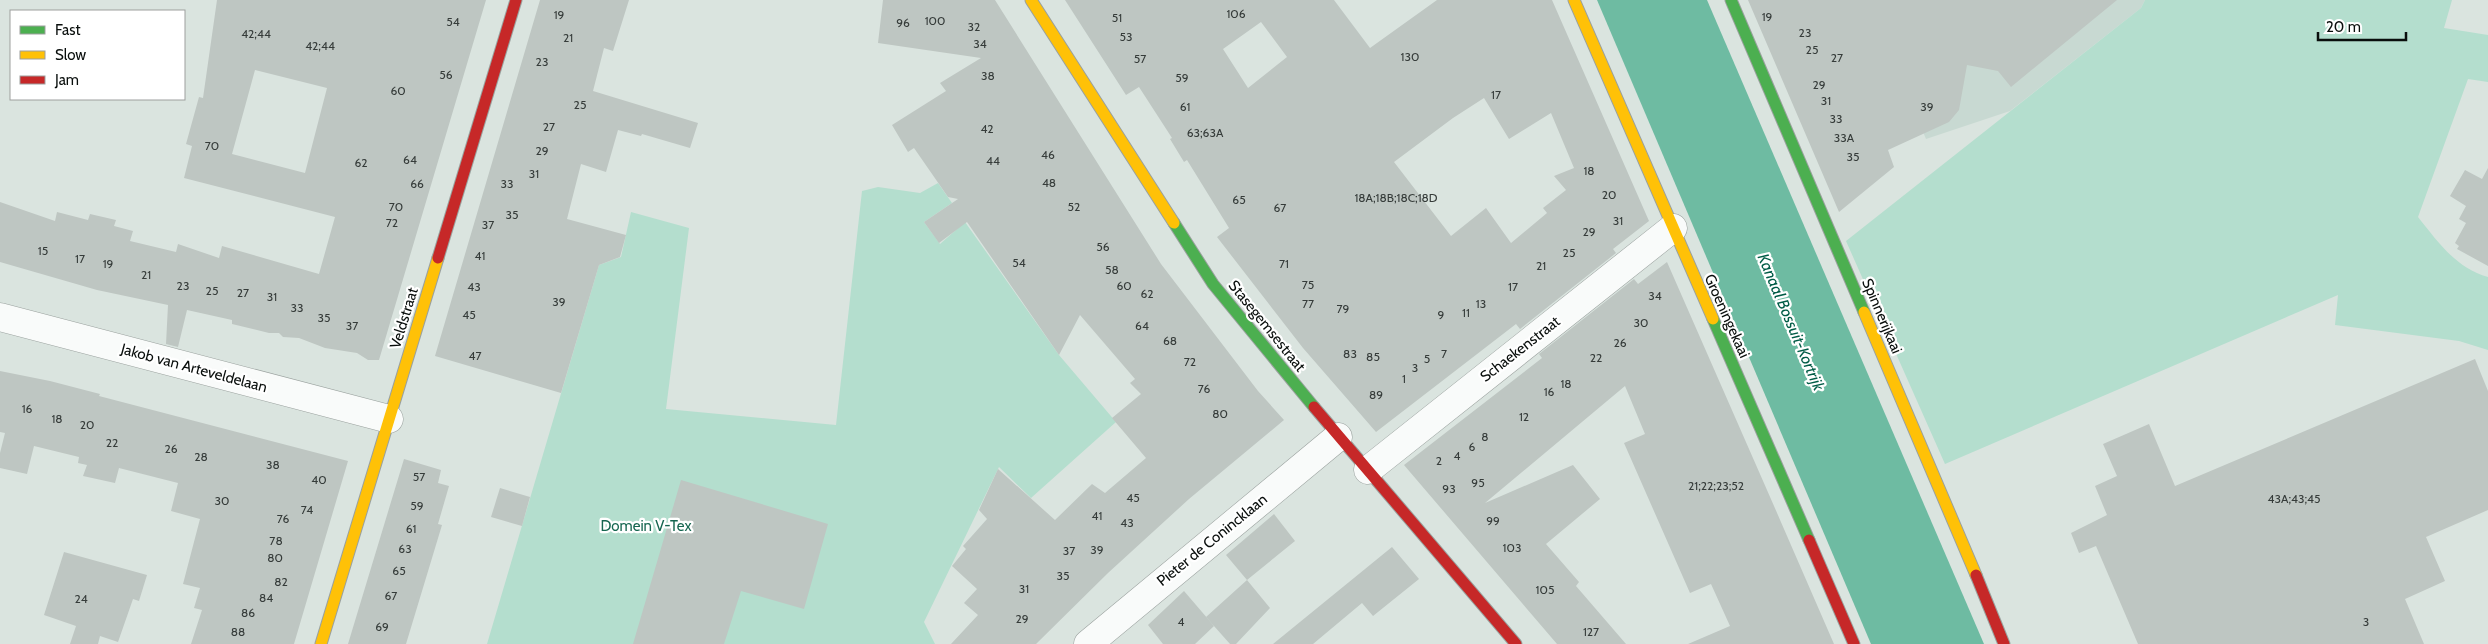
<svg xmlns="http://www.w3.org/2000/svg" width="2488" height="644" font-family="Cabin,sans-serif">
<rect width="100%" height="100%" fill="#dae4df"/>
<polygon fill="#c8d9d2" points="1896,0 2145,0 2141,8 2010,111 1926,139 1893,60"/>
<g fill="#b4dece">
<path d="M 2145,0 L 2452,0 L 2444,28 L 2488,35 L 2488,82 L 2468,79 L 2418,217 C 2438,242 2456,268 2488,277 L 2488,350 L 2459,341 L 2335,325 L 2338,295 L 1945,464 L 1846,241 L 2141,8 Z"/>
<polygon points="938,183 952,203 924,222 940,244 965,222 1059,355 1116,422 1031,498 999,467 924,622 935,644 487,644 599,265 621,257 631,212 689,228 666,409 836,425 862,191 878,187 920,193"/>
</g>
<polygon fill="#6ebba2" points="1597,0 1707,0 1984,644 1871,644"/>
<g fill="#bec6c2" fill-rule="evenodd">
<path d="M 217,0 L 486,0 L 379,360 L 368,360 L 357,353 L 325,348 L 299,338 L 283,337 L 279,333 L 269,333 L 232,324 L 232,320 L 187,310 L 178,347 L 166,344 L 168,305 L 97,290 L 0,262 L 0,202 L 55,221 L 57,212 L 88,220 L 90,214 L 116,220 L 114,226 L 133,231 L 130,241 L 176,252 L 178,244 L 219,258 L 222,246 L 319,274 L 335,217 L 184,178 L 192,146 L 186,144 L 199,97 L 203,98 ZM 255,70 L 327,88 L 305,173 L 232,154 Z"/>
<polygon points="540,0 629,0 613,51 604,48 593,91 698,123 690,148 642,134 641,136 618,130 606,172 581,164 567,219 626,235 620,257 599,265 561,393 435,356"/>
<polygon points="883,0 995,0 1161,264 1258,391 1284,420 1189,499 1108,573 1036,644 951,644 978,615 964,603 977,589 952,566 966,549 963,546 987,519 979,510 998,469 1055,520 1092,484 1105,493 1146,458 1112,418 1141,394 1130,383 1135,379 1080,315 1059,355 967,222 939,243 924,222 958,199 948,197 914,148 908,152 892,125 946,91 940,83 981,58 878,43"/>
<path d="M 1065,0 L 1334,0 L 1370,48 L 1437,0 L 1552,0 L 1649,221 L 1613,249 L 1616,253 L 1520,329 L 1516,324 L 1376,432 L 1303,348 L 1217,237 L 1229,228 L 1187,160 L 1184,162 L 1170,139 L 1172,138 L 1139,87 L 1126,95 ZM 1261,22 L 1287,57 L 1248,88 L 1223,49 ZM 1484,98 L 1509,139 L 1551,113 L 1574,168 L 1554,176 L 1566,190 L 1543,208 L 1547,213 L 1511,243 L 1486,208 L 1451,236 L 1394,162 L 1453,118 Z"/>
<polygon points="1748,0 2117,0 2011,87 1998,71 1967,65 1959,110 1949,122 1888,150 1894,167 1839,212"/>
<polygon points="2488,168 2488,266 2457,249 2459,246 2455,243 2466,223 2459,219 2466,206 2450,196 2465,170 2482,179"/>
<polygon points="1667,262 1774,506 1834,644 1688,644 1730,626 1711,584 1690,593 1624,443 1645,434 1625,386 1485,503 1573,465 1600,499 1546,544 1579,582 1576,586 1626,644 1557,644 1404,465 1542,358 1539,354 1634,279 1638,284"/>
<polygon points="2475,359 2488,391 2488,510 2426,537 2445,581 2405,599 2424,644 2138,644 2096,546 2079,553 2071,533 2107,515 2095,486 2117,476 2103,444 2149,424 2175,486"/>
<polygon points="0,371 50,381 100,394 99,396 348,461 294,644 191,644 202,610 194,608 200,588 183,584 200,519 171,511 178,483 119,468 115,483 83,476 87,465 78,463 79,457 34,446 27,474 0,468 0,453 5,433 0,432"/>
<polygon points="404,459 441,470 438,483 449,486 438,524 442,525 406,644 348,644"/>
<polygon points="681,480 828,524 804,609 741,591 724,644 633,644"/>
<polygon points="500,488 530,497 522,526 491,517"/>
<polygon points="1274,514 1295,541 1247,580 1270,608 1236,644 1230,644 1206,617 1247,580 1226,555"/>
<polygon points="1392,547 1419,579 1373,616 1362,603 1313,644 1273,644"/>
<polygon points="64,552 147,575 139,601 133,599 118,642 100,636 98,644 70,644 76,626 44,615"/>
<polygon points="1184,591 1214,626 1195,644 1163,644 1148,625"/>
</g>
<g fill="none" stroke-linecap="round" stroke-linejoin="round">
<g stroke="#9aa19e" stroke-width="29">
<g id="street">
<polyline points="0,317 389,419"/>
<polyline points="1368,470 1673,228"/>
<polyline points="1088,644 1338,437"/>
</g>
</g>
<g stroke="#9aa19e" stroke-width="13">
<g id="fast">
<polyline points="1731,0 1864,312"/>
<polyline points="1174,223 1213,284 1314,407"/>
<polyline points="1713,319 1809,540"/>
</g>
</g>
<g stroke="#9aa19e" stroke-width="13">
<g id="slow">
<polyline points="1031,0 1174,223"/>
<polyline points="1574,0 1713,319"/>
<polyline points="1864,312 1976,575"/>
<polyline points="321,644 438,258"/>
</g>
</g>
<g stroke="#9aa19e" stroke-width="13">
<g id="jam">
<polyline points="438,258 516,0"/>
<polyline points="1314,407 1516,644"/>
<polyline points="1809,540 1854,644"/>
<polyline points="1976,575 2004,644"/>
</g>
</g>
<use href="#street" stroke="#f9fbfa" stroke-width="28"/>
<use href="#fast" stroke="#4caf50" stroke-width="11"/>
<use href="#slow" stroke="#ffc107" stroke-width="11"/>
<use href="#jam" stroke="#c62828" stroke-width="11"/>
</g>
<g text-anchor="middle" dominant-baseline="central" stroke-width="4.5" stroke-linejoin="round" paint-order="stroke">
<g font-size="12" fill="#363c3a">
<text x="1236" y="13">106</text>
<text x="559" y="14">19</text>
<text x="1767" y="16">19</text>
<text x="1117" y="17">51</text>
<text x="935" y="20">100</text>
<text x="453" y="21">54</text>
<text x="903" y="22">96</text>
<text x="974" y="26">32</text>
<text x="1805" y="32">23</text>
<text x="256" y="33">42;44</text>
<text x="1126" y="36">53</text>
<text x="568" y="37">21</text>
<text x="980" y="43">34</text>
<text x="320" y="45">42;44</text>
<text x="1812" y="49">25</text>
<text x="1410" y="56">130</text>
<text x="1837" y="57">27</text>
<text x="1140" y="58">57</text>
<text x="542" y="61">23</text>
<text x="446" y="74">56</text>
<text x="988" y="75">38</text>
<text x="1182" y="77">59</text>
<text x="1819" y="84">29</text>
<text x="398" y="90">60</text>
<text x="1496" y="94">17</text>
<text x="1826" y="100">31</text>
<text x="580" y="104">25</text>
<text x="1185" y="106">61</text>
<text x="1927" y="106">39</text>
<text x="1836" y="118">33</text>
<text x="549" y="126">27</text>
<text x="987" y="128">42</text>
<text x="1205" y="132">63;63A</text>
<text x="1844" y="137">33A</text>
<text x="212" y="145">70</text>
<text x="542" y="150">29</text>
<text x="1048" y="154">46</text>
<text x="1853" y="156">35</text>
<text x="410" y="159">64</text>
<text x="993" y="160">44</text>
<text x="361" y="162">62</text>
<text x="1589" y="170">18</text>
<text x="534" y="173">31</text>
<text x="1049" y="182">48</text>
<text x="417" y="183">66</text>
<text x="507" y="183">33</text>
<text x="1609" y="194">20</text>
<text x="1396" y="197">18A;18B;18C;18D</text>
<text x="1239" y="199">65</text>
<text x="396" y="206">70</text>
<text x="1074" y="206">52</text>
<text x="1280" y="207">67</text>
<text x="512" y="214">35</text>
<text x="1618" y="220">31</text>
<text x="392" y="222">72</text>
<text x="488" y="224">37</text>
<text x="1589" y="231">29</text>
<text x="1103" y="246">56</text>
<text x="43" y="250">15</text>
<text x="1569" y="252">25</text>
<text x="480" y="255">41</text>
<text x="80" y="258">17</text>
<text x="1019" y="262">54</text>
<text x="108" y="263">19</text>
<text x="1284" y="263">71</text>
<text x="1541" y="265">21</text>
<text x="1112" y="269">58</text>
<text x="146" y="274">21</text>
<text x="1308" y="284">75</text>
<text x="183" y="285">23</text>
<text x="1124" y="285">60</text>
<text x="474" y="286">43</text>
<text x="1513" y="286">17</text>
<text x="212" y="290">25</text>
<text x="243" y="292">27</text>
<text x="1147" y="293">62</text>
<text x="1655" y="295">34</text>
<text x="272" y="296">31</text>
<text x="559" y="301">39</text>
<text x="1308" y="303">77</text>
<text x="1481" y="303">13</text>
<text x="297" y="307">33</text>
<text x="1343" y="308">79</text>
<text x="1466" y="312">11</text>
<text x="469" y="314">45</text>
<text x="1441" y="314">9</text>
<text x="324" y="317">35</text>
<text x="1641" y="322">30</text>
<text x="352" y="325">37</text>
<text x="1142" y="325">64</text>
<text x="1170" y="340">68</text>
<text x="1620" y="342">26</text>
<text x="1350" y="353">83</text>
<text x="1444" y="353">7</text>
<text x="475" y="355">47</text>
<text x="1373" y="356">85</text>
<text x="1596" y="357">22</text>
<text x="1427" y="358">5</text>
<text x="1190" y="361">72</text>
<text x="1415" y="367">3</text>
<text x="1404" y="378">1</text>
<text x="1566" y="383">18</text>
<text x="1204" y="388">76</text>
<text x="1549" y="391">16</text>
<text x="1376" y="394">89</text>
<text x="27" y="408">16</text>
<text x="1220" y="413">80</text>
<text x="1524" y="416">12</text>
<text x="57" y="418">18</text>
<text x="87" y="424">20</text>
<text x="1485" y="436">8</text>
<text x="112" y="442">22</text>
<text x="1472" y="446">6</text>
<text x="171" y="448">26</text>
<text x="1457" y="455">4</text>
<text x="201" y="456">28</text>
<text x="1439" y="460">2</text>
<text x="273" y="464">38</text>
<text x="419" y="476">57</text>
<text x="319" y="479">40</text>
<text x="1478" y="482">95</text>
<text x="1716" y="485">21;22;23;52</text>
<text x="1449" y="488">93</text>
<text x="1133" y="497">45</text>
<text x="2294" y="498">43A;43;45</text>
<text x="222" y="500">30</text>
<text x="417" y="505">59</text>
<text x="307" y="509">74</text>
<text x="1097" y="515">41</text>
<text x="283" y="518">76</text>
<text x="1493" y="520">99</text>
<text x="1127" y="522">43</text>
<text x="411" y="528">61</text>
<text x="276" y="540">78</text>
<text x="1512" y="547">103</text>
<text x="405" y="548">63</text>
<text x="1097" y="549">39</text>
<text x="1069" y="550">37</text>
<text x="275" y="557">80</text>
<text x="399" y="570">65</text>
<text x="1063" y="575">35</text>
<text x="281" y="581">82</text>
<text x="1024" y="588">31</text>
<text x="1545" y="589">105</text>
<text x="391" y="595">67</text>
<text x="266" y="597">84</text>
<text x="81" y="598">24</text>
<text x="248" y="612">86</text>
<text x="1022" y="618">29</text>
<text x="1181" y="621">4</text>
<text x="2366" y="621">3</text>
<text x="382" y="626">69</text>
<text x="238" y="631">88</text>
<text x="1591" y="631">127</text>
</g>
<g font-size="15" fill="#090e0c" stroke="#fff">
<text transform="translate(1727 316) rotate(66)">Groeningekaai</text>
<text transform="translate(1882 316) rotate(67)">Spinnerijkaai</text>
<text transform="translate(404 318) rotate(-73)">Veldstraat</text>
<text transform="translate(1267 326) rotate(51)">Stasegemsestraat</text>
<text transform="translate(1520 349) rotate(-38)">Schaekenstraat</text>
<text transform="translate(194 368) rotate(15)">Jakob van Arteveldelaan</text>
<text transform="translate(1212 540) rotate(-39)">Pieter de Conincklaan</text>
</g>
<g font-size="15" fill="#166650" stroke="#fff">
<text x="646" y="526">Domein V-Tex</text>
</g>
<g font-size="16" font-style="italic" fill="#015c46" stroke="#fff">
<text transform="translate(1791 322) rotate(67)">Kanaal Bossuit-Kortrijk</text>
</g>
</g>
<rect x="10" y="10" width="175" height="90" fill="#ffffff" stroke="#9d9f9e"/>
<rect x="20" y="26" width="25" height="8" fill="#4caf50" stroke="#9d9f9e"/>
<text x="55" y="35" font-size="15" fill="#090e0c">Fast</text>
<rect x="20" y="51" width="25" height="8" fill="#ffc107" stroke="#9d9f9e"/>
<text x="55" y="60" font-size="15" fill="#090e0c">Slow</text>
<rect x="20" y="76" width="25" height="8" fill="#c62828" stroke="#9d9f9e"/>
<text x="55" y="85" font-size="15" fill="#090e0c">Jam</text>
<path d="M2318 32v8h88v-8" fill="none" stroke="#090e0c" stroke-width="2.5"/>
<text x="2326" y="32" font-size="15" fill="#090e0c" stroke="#ffffff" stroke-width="4" paint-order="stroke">20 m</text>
</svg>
